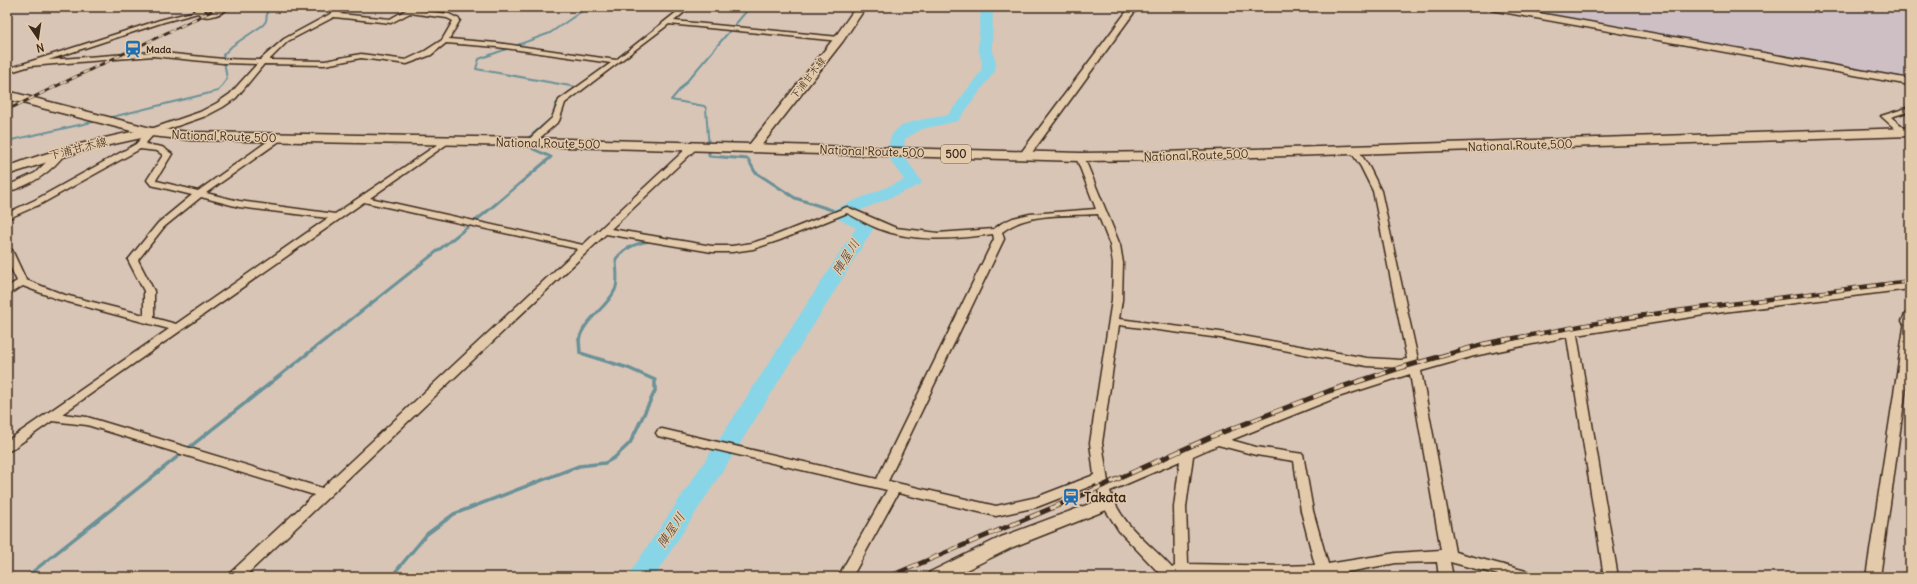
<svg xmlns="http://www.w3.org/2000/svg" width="1917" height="584" font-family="Delius,'Klee One',sans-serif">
<rect width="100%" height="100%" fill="#d9c5b6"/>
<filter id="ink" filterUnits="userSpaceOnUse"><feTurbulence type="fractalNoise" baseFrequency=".025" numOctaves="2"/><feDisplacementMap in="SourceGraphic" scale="8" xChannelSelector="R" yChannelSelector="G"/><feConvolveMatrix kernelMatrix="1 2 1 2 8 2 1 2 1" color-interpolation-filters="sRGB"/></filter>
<g filter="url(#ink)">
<polygon fill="#cdbfc4" points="1507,7 1910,7 1910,79"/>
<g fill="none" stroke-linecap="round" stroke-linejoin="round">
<g stroke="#699197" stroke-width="2">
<polyline points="567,94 576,87 476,69 479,59 550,33 588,7"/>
<polyline points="108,118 218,91 227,79 223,55 232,46 263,25 266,21 268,7"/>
<polyline points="528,138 554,116 555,105 561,99"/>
<polyline points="7,141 97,121"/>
<polyline points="528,146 536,150"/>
<polyline points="709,150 706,108 704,106 671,100 750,7"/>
</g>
<g stroke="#699197" stroke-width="3">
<polyline points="709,149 709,156 748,159 755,172 795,198 838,212"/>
<polyline points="325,340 484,214 551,157 533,149"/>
<path d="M 579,340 C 584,319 606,309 615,290 C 619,281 616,269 616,259 C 624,248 636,243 650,241"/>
</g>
<g stroke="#699197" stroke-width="3.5">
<polyline points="26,577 326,339"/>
<polyline points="391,577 427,534 454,514 579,466 605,463 614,458 630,443 655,391 655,380 628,368 580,353 579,339"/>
</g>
<path fill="#88d5e7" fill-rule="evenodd" d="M 981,7 L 993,7 L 992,48 L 996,63 L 995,71 L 958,121 L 922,129 L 905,139 L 904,156 L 922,182 L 920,185 L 854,213 L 872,222 L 875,226 L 733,455 L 654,577 L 627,577 L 717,443 L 856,228 L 834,217 L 831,213 L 834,209 L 904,180 C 900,173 892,165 889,157 C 887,154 889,148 889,145 C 891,118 929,120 948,115 L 981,71 L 982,63 L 978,48 Z"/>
<g stroke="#3b2a1e" stroke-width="3">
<g id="minor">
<path d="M 200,7 L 208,7 L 204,10 L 205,12 C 213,13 221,7 230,7 C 223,13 206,22 198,13 L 164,22 L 48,60 L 153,52 L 223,59 L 260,60 L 284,39 L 343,7 L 351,7 L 340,14 L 390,19 L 411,7 L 417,7 L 416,10 L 449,14 L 459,19 L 460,20 L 449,39 L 497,43 L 616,60 L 683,7 L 690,7 L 674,21 L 839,37 L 842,39 L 839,41 L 669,24 L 565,103 L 559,121 L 533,144 L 530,144 L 526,142 L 552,118 L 559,100 L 611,63 L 497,47 L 446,43 L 431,55 L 407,64 L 361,58 L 325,65 L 264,64 L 236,98 L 223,107 L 206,116 L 154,134 L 145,144 L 162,147 L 172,154 L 156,180 L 157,181 L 198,191 L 275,136 L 281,136 L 281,140 L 206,193 L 239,201 L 335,214 L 447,138 L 450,138 L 450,142 L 370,198 L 583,245 L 690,145 L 693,145 L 697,147 L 696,149 L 611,229 L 712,246 L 732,246 L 752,243 L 774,236 L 847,207 L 896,228 L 938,233 L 994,229 L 1002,223 L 1013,218 L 1030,214 L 1096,209 L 1076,157 L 1080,154 L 1084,157 L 1120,245 L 1123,263 L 1122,300 L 1119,319 L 1220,332 L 1367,358 L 1401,360 L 1407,359 L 1373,191 L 1361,167 L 1350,150 L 1354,148 L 1357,148 L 1369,167 L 1381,191 L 1419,364 L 1474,349 L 1571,329 L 1723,306 L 1910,283 L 1910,289 L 1723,312 L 1577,335 L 1618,577 L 1604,577 L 1567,337 L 1474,356 L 1421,371 L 1455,552 L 1526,571 L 1531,573 L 1533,577 L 1506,577 L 1450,562 L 1453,577 L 1439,577 L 1437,562 L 1396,563 L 1326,576 L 1266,577 L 1184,575 L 1180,577 L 1163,577 L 1119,531 L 1103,506 L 1096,484 L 1037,507 L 996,516 L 898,493 L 852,577 L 838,577 L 887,490 L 662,437 L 658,436 L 656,433 L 658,430 L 662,429 L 877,479 L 994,239 L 993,234 C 955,239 914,243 877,228 C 867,224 857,218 847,213 L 780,240 L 753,249 L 732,252 L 712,252 L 606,234 L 244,577 L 228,577 L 230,573 L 314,495 L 87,425 L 52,421 L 11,450 L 7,451 L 7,441 L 169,329 L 57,299 L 23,286 L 7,295 L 7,287 L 17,281 L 7,260 L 7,247 L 12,250 L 26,280 L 65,295 L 144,315 L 144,291 L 128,260 L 158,223 L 192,195 L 151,185 L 147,180 L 163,155 L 157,151 L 140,149 L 41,204 L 7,219 L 7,213 L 35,200 L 136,144 L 148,130 L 200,112 L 217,103 L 230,94 L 257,64 L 223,63 L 153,56 L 30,66 L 7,73 L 7,69 L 160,20 L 192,12 ZM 410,13 L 447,18 L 453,21 L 442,40 L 425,51 L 406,60 L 361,54 L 325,61 L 269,60 L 288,41 L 334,17 L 391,23 ZM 201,197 L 239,207 L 328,218 L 176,324 L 154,318 L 154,291 L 138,260 L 164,227 ZM 364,202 L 578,249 L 322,488 L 87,417 L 62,414 ZM 1098,214 L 1110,245 L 1113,263 L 1112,300 L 1090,443 L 1094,475 L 1037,497 L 996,506 L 888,481 L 1004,239 L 1002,232 C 1027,212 1068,216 1098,214 ZM 1119,325 L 1220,338 L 1367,366 L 1401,368 L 1409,366 C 1305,398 1207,440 1108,482 L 1102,443 ZM 1410,374 L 1441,550 L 1396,553 L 1328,564 L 1313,511 L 1303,454 L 1256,447 L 1231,440 L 1338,397 ZM 1218,445 L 1256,455 L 1294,461 L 1301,511 L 1315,565 L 1283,566 L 1188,564 L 1186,507 L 1193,456 ZM 1180,461 L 1174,507 L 1175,566 L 1172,568 C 1149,542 1122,527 1110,491 Z"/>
<polygon points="1910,107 1910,111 1891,117 1907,130 1907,134 1901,134 1881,116"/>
<path d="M 60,149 L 66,149 L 67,151 C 52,172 32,185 7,192 L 7,186 L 35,173 Z"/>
<polygon points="1910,318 1910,358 1880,577 1866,577 1905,321"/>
</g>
</g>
<g stroke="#3b2a1e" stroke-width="3">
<g id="tertiary">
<polygon points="1130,7 1138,7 1028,158 1020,158 1019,156 1020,154"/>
<polygon points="1487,7 1505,7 1910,79 1910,85 1491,10"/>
<polygon points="1910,313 1910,325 1904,324 1902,321 1905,314"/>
<polygon points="1108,497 1114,499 1116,503 1114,507 1013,547 952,577 927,577 930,572 1001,537"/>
</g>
</g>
<g stroke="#3b2a1e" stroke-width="3">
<g id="secondary">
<polygon points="856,7 866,7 843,41 757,151 749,151 747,148 749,145 835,37"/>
<path d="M 151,128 L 155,129 L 157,132 L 155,135 L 82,151 L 7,175 L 7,167 C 54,149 102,138 151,128 Z"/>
</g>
</g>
<g stroke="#3b2a1e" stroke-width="3">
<polygon id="trunk" points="7,91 151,128 190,132 530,138 1080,153 1163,152 1910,128 1910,136 1163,160 1080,161 530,146 190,140 151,136 7,99"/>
</g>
<use href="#minor" fill="#e3caab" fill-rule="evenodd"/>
<use href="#tertiary" fill="#e3caab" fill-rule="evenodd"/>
<use href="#secondary" fill="#e3caab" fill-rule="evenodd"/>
<use href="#trunk" fill="#e3caab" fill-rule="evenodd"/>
<g stroke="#3b2a1e" stroke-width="3">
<polyline id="rail-far2" points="7,110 220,7"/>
</g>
<g stroke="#3b2a1e" stroke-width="4.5">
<polyline id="rail-far1" points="1504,340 1630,317 1910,281"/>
</g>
<g stroke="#3b2a1e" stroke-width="5">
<polyline id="rail" points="888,577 1078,497 1213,436 1329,391 1400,368 1484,344 1509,339"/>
</g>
<use href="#rail-far2" stroke="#e3caab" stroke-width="2" stroke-dasharray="6" stroke-linecap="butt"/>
<use href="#rail-far1" stroke="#e3caab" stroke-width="3" stroke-dasharray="8" stroke-linecap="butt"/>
<use href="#rail" stroke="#e3caab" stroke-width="3.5" stroke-dasharray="11" stroke-linecap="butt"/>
</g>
</g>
<defs>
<g id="station-bare" transform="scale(1.38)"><path d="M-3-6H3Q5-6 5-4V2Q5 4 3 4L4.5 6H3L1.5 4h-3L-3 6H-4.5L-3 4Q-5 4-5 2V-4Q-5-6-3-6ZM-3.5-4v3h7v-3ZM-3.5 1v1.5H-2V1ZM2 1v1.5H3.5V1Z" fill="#1f6fb2" stroke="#e3caab" stroke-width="2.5" paint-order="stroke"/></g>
</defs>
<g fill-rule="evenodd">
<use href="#station-bare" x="133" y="49"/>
<use href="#station-bare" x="1071" y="497"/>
</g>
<g text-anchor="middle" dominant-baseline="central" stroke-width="3" stroke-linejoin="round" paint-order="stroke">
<g font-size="10" font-weight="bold" fill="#3b2a1e" stroke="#e3caab" text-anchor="start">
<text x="146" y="49">Mada</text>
</g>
<g font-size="10" fill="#3b2a1e" stroke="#e3caab">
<text transform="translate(808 78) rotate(-52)">下浦甘木線</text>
</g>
<rect fill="#e3caab" stroke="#6d5a48" stroke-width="1" x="941" y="145" width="30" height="18" rx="3"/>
<g font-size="11" font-weight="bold" fill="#3b2a1e">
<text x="956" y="154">500</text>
</g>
<g font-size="12" fill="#3b2a1e" stroke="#e3caab">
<text transform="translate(224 136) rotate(2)">National Route 500</text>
<text transform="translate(548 143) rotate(1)">National Route 500</text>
<text transform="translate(1520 145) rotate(-2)">National Route 500</text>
<text transform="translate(78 148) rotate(-14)">下浦甘木線</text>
<text transform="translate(872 151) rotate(2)">National Route 500</text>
<text transform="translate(1196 155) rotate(-2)">National Route 500</text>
</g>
<g font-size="13" font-style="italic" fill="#433b32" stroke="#e3caab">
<text transform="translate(846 257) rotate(-58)">陣屋川</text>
<text transform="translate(671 530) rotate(-56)">陣屋川</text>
</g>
<g font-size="14" font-weight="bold" fill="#3b2a1e" stroke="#e3caab" text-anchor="start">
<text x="1084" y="497">Takata</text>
</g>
</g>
<rect width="1917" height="584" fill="none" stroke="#e3caab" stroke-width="24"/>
<rect x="12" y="12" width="1893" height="560" fill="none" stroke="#3b2a1e" stroke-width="1.5" filter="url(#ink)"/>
<g transform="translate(38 38) rotate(167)" stroke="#e3caab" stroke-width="3" paint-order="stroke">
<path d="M0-3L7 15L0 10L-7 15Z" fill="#3b2a1e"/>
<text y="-6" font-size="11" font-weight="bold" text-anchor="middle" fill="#3b2a1e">N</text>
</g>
</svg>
